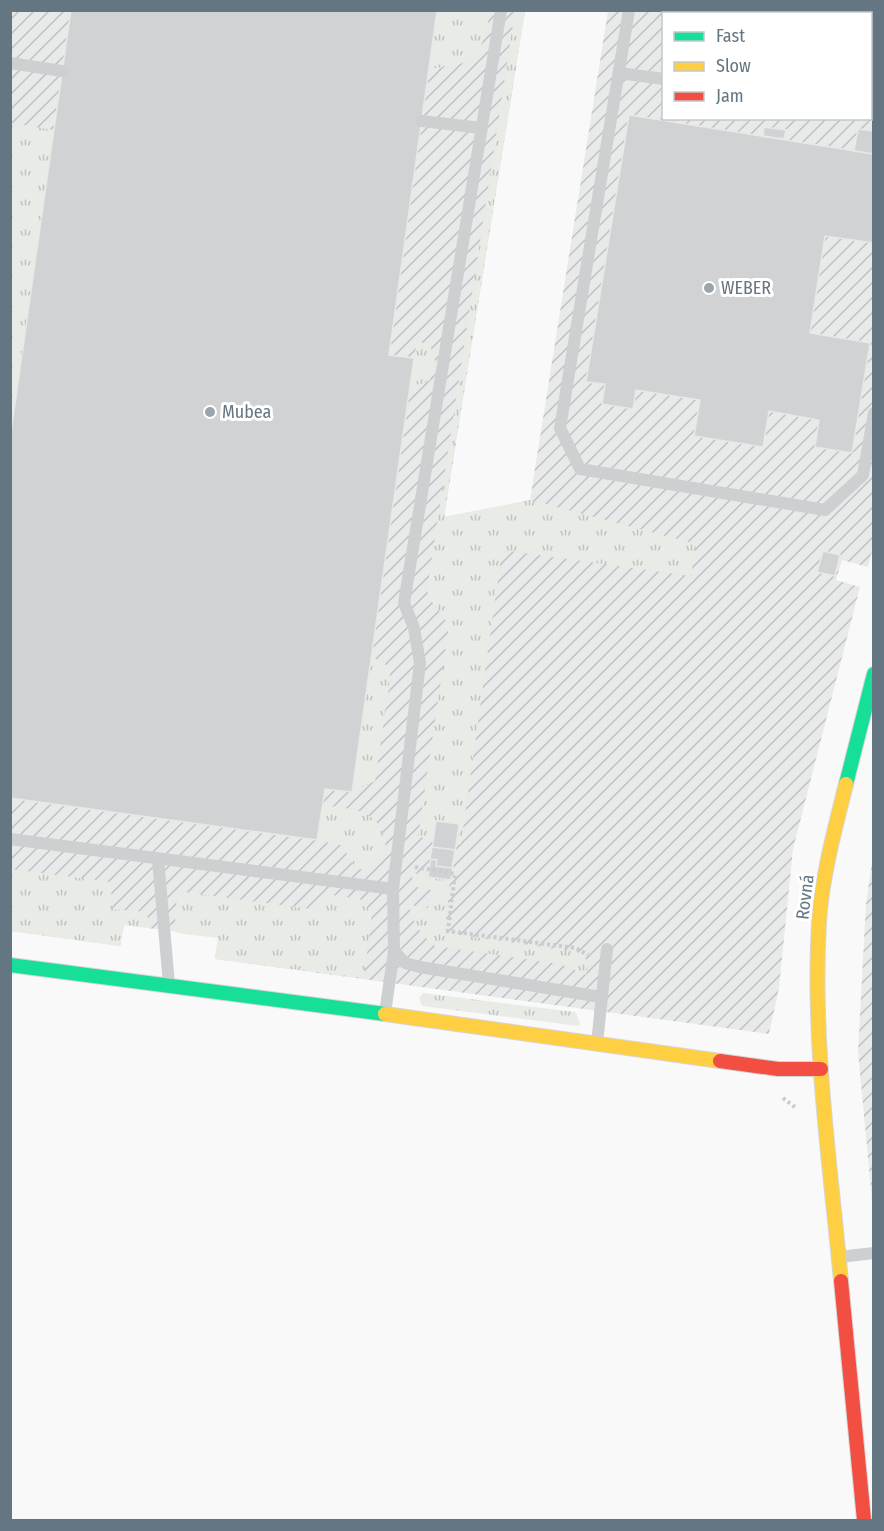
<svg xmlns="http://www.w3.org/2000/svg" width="884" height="1531" font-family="'Fira Sans Condensed',sans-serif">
<defs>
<pattern id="industrial-furrows" width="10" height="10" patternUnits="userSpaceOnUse" patternTransform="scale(1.5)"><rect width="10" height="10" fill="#e8e9e9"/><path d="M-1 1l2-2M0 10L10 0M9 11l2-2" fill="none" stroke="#c0c1c2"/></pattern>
<pattern id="grass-tufts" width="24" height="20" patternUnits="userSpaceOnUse" patternTransform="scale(1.5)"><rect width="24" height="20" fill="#e8ebe6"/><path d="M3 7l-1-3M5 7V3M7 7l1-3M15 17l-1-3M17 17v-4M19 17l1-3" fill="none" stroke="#c0c3c0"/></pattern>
</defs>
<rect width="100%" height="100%" fill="#f9f9f9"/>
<g fill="url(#industrial-furrows)" fill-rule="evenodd">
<path d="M 11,11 L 525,11 L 444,518 L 530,500 L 608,11 L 873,11 L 873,547 L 868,567 L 842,560 L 836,580 L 860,587 L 793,849 L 779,988 L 769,1034 L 215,959 L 218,937 L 124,925 L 120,946 L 11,931 ZM 664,14 L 870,14 L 870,118 L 664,118 Z"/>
<polygon points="873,855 873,1211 858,1052 866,904"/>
</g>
<g fill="url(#grass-tufts)">
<path d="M 437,11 L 490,11 C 483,54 475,67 429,68 Z"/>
<path d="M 515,11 L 525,11 L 443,517 L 530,500 L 696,544 L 691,576 L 502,550 L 461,844 L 418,837 L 448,632 C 448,613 430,607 427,590 Z"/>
<polygon points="11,123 54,130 11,439"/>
<polygon points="417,341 430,345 435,360 430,380 421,384 410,385"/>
<polygon points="372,657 386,665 390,674 389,686 375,781 352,792"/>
<path d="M 322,805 C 353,810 377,807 386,842 C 380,875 354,881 344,846 L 317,840 Z"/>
<polygon points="11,869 111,882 112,909 147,912 149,928 124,925 120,946 11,931"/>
<path d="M 413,873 L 450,879 L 445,933 L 577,952 L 588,961 L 586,975 L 560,964 L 435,946 C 420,934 413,924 409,905 L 428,908 L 431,890 L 411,886 Z"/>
<polygon points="177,891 318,910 321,897 325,894 360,899 372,913 364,978 215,959 218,938 177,933 175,924"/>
<polygon points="423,993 575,1012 580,1022 579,1026 422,1006 419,998"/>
</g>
<g fill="#d0d2d3" stroke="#e8e8e8" stroke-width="1.5">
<polygon points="71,10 437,10 389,355 414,358 352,792 325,789 317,840 10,798 10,439"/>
<polygon points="629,115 874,154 874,243 825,236 810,333 870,343 852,453 815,447 819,420 769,411 763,447 694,436 700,400 636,390 633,409 602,404 605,384 586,382"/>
<polygon points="764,127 786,130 784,139 763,136"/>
<polygon points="858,129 874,131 874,154 854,151"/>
<polygon points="823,551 840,555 835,576 817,572"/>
<polygon points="436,821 459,824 451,880 428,877"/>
<polygon points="432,847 455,850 452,868 436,866 437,860 430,859"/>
</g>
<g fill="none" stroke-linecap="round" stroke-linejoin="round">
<g stroke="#d5d6d7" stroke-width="16">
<g id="fast">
<polyline points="846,784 874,674"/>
<polyline points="10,965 385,1014"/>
</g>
</g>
<g stroke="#d5d6d7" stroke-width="16">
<g id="slow">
<polyline points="385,1014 720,1061"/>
<path d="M 841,1281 C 830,1162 812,1042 819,922 C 822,875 835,829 846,784"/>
</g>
</g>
<g stroke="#d5d6d7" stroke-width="16">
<g id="jam">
<polyline points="720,1061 778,1069 821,1069"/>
<polyline points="841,1281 864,1520"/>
</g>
</g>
<g stroke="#cbcccd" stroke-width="4" stroke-dasharray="3 3" stroke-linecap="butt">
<polyline points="415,867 455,874 448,931 576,948 588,955"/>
<polyline points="783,1098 796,1108"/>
</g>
<g stroke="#cecfd0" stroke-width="12">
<polyline points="501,10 404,603 414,628 420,663 393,889 394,951 405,963 420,967 601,997"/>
<polyline points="629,10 560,428 580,469 825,510 863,475 874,413"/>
<polyline points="10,63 62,71"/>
<polyline points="619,73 664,79"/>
<polyline points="870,109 874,110"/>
<polyline points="422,121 481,128"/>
<polyline points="10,839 393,889"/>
<polyline points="158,859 169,984"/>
<polyline points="385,1013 394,951"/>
<polyline points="597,1043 607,949"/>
<polyline points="839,1257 874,1253"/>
</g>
<use href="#fast" stroke="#16e098" stroke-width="14"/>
<use href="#slow" stroke="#ffcf43" stroke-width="14"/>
<use href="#jam" stroke="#f24e42" stroke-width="14"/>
</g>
<g fill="#99a4ac" stroke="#fff" stroke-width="2">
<circle cx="709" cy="288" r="6"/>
<circle cx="210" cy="412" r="6"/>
</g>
<g text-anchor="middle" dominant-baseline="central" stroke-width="6" stroke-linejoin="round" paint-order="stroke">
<g font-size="18" fill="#657683" stroke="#fff" text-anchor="start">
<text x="721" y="288">WEBER</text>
<text x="222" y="412">Mubea</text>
</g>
<g font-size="18" fill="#657683" stroke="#fff">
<text transform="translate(805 897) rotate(-83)">Rovná</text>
</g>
</g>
<rect width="884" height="1531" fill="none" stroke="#657683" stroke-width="24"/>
<rect x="662" y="12" width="210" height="108" fill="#ffffff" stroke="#c1c8cd" stroke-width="1.5"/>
<rect x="674" y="32" width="30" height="9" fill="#16e098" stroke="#c1c8cd" stroke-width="1.5"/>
<text x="716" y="42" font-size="18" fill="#657683">Fast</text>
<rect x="674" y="62" width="30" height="9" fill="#ffcf43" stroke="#c1c8cd" stroke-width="1.5"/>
<text x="716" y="72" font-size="18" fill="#657683">Slow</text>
<rect x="674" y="92" width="30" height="9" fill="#f24e42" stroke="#c1c8cd" stroke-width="1.5"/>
<text x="716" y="102" font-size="18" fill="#657683">Jam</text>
</svg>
